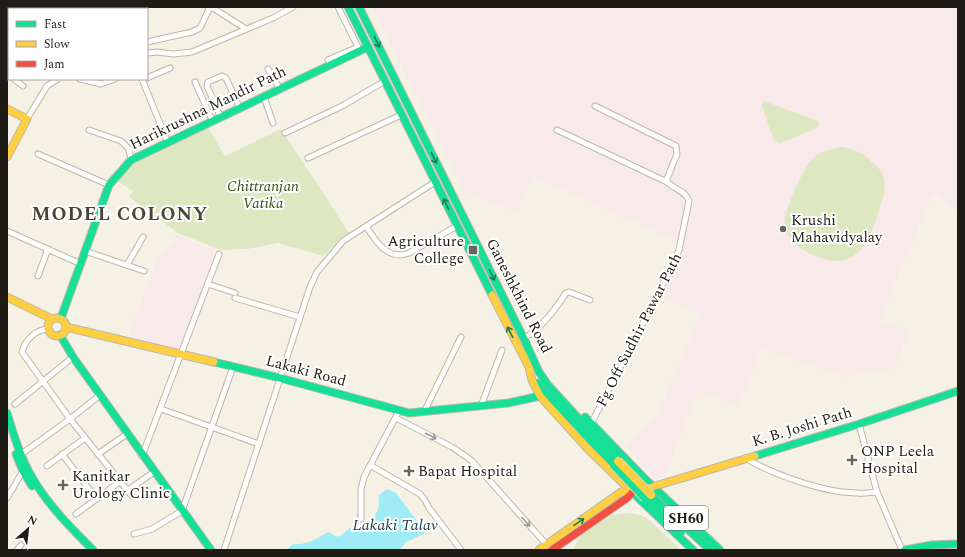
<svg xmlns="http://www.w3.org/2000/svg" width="965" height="557" font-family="Spectral,serif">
<rect width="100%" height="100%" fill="#f5f2e5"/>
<g fill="#f8eaeb">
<polygon points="372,7 958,7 958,212 933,193 880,320 909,332 894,368 845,377 762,349 738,407 698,391 665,476 655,479 625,446 658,415 700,315 662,296 685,245 533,176 515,212 462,190"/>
<polygon points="177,235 216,250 179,350 128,336 156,262"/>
</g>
<g fill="#dde7c2">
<path d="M 764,101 L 818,121 L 819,125 L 817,128 L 781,143 C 776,142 774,140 772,136 L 762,105 Z"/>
<polygon points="208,128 225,156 281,129 349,233 341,238 324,256 278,243 247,249 221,250 178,233 129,197 133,191 117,181 126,169 133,164"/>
<path d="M 843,147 C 859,151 865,154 876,166 C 878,168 881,170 882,173 C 888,186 882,201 878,214 C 866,250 852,273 811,254 C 800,249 789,241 786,229 C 784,224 784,219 786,214 C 789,201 805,165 814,157 C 822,151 833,148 843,147 Z"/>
<polygon points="628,513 640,515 648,519 681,550 573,550 582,533 612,515"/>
</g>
<path fill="#a0ecf6" d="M 387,489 L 396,493 L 424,530 L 424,534 L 406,542 L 400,550 L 286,550 L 293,544 C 302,545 311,542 320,537 C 323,535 325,533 329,532 C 342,541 339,535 350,528 L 353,528 L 360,532 L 373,531 L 375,527 C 371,518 378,513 379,505 C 379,501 378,499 379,495 Z"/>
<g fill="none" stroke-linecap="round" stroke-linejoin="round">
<g stroke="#bbb8ae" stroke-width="7">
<g id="street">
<polyline points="147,42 192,32 200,28 209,9 213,8 246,29"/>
<polyline points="147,53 157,52 173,54 192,52 273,18 293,7"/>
<polyline points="331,64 328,60 358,47 338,7"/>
<polyline points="268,69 280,89"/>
<polyline points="7,74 9,75"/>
<polyline points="147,78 170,68"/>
<polyline points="14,79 23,86"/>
<polyline points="80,79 101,84 115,79"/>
<polyline points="142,79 168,143"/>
<polyline points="195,82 213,122"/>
<polyline points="264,97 273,123"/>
<polyline points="221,118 207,86 208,82 222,76 226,78 240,109"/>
<polyline points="27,119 47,86 58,79"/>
<polyline points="89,130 121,141 129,149 131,160"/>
<polyline points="557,130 667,182"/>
<polyline points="285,133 342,106 385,81"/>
<polyline points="38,154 109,185"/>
<polyline points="308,158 401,115"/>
<path d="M 366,226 C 376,242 388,261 409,253 L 457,226"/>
<polyline points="7,231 81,264"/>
<polyline points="85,251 144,271"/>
<polyline points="127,265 143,237"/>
<polyline points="38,276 48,249"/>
<polyline points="208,284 235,293"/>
<polyline points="235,298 300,317"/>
<path d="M 49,329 C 36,329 25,340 22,352 L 70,419 L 132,496"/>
<path d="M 524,339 C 544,324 552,314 566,293 L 569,292 L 590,300"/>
<polyline points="15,404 73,357"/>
<polyline points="481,406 502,350"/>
<polyline points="161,409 259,444"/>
<polyline points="424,412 461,337"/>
<polyline points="396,418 452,447 471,460 547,545"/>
<path d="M 591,424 L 669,272 L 679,250 L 689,201 C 686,191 674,189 667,182 L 667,179 L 677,154 L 676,146 L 595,106"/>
<polyline points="859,424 877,492 902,550"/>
<polyline points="62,454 96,498"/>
<polyline points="98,454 127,434"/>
<polyline points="20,455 70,419 100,395"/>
<polyline points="142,456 219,254"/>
<path d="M 745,458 C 774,475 825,493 858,493 C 864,494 871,492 877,492"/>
<polyline points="370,465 420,494 425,500 429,508 461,550"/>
<polyline points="47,466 85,438"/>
<polyline points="128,490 154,472"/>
<polyline points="7,498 23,471"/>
<polyline points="76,514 121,481"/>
<polyline points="361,519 361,489 364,477 399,411"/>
<polyline points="134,534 152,529 182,511 233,367"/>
<polyline points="17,550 21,545"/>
<polyline points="224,550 310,287 317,272 343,241 435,182"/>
</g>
</g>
<g stroke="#bbb8ae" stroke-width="9">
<g id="fast">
<polyline points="348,7 492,295"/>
<polyline points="359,7 524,339 539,372 548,385 618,461"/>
<polyline points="61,318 109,185 131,160 368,47"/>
<polyline points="60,335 73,357 211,550"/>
<polyline points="214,362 280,378 409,413 508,403 540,396"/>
<polyline points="538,383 542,389 614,465"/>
<path d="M 7,413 C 14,436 21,459 33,479 C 49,506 71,528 93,550"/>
<polyline points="585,417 643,477 720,550"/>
<polyline points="16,454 23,471 32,486"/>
<polyline points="755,456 859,424 958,391"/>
<polyline points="630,490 693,550"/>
<polyline points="651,495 710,550"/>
<polyline points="645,498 681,532"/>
<polyline points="905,550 932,545 958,544"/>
</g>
</g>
<g stroke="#bbb8ae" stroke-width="9">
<g id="slow">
<polyline points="7,109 27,119 7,157"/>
<polyline points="492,295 529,367 532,380 540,396 587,448 630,490"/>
<polyline points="7,297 52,319"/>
<circle cx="57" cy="327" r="9"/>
<polyline points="66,327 214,362"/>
<polyline points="539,550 621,492 632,493 755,456"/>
</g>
</g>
<g stroke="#bbb8ae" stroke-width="9">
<polyline id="jam" points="552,550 627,498 632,493"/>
</g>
<use href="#street" stroke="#fefdfb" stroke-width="5"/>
<use href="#fast" stroke="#16e098" stroke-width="7"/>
<use href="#slow" stroke="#ffcf43" stroke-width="7"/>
<use href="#jam" stroke="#f24e42" stroke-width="7"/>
<g stroke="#d2d1cb" stroke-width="10" stroke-linecap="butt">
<polyline id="fast-bridge" points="614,465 645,498"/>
</g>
<g stroke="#d2d1cb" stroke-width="10" stroke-linecap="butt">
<polyline id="slow-bridge" points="618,461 651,495"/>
</g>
<use href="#fast-bridge" stroke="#16e098" stroke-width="8"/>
<use href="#slow-bridge" stroke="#ffcf43" stroke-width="8"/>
</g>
<defs><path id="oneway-shaft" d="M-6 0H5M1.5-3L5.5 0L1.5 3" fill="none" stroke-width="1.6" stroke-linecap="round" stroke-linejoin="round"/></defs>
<g stroke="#1a7e56">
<use href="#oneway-shaft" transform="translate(377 42) rotate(64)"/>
<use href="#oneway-shaft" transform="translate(434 158) rotate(64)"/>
<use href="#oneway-shaft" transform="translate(446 204) rotate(-116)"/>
<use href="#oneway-shaft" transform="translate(492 275) rotate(64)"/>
<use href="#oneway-shaft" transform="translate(510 332) rotate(-117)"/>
<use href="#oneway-shaft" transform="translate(579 522) rotate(-35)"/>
</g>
<g stroke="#999893">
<use href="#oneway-shaft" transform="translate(431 436) rotate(27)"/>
<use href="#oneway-shaft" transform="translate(526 522) rotate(48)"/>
</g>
<g fill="#69675d" stroke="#fff" stroke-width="1.5">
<circle cx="783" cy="229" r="4"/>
<rect x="468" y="245" width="10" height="10" rx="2"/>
<path d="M850 454h4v4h4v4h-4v4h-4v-4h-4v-4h4z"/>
<path d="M407 465h4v4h4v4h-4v4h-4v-4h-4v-4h4z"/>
<path d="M61 479h4v4h4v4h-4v4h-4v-4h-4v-4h4z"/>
</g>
<g text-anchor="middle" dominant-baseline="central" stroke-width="4" stroke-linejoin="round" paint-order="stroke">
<rect fill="#fff" stroke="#62605a" stroke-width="1" x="664" y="506" width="44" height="24" rx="3"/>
<g font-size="14" font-weight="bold" fill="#1e1c14">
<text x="686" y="518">SH60</text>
</g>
<g font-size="15" fill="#1e1c14" stroke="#fff">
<text transform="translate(208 108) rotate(-26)">Harikrushna Mandir Path</text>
<text transform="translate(519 296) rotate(63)">Ganeshkhind Road</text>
<text transform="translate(639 330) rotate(-63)">Fg Off Sudhir Pawar Path</text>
<text transform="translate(306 371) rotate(15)">Lakaki Road</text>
<text transform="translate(802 427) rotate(-17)">K. B. Joshi Path</text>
</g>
<g font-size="15" font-style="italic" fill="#3b4b14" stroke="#fff">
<text x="263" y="186">Chittranjan<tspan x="263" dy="17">Vatika</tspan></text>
</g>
<g font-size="15" fill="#1e1c14" stroke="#fff" text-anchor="start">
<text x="791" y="220">Krushi<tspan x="791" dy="17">Mahavidyalay</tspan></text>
<text x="464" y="241" text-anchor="end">Agriculture<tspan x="464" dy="17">College</tspan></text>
<text x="861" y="451">ONP Leela<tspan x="861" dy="17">Hospital</tspan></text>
<text x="418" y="471">Bapat Hospital</text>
<text x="72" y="476">Kanitkar<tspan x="72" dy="17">Urology Clinic</tspan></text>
</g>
<g font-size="16" font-style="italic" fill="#164851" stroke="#fff">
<text x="395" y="525">Lakaki Talav</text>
</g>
<g font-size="19" font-weight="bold" letter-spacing="1" fill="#494532" stroke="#fff">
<text x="120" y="214">MODEL COLONY</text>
</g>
</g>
<rect width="965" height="557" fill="none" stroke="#1e1c14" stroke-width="16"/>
<rect x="8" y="8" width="140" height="72" fill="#ffffff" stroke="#a5a4a1"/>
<rect x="16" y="21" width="20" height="6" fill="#16e098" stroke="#a5a4a1"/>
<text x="44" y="28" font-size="12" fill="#1e1c14">Fast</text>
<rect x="16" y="41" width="20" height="6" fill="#ffcf43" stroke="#a5a4a1"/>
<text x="44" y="48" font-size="12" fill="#1e1c14">Slow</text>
<rect x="16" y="61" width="20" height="6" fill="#f24e42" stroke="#a5a4a1"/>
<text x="44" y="68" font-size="12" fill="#1e1c14">Jam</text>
<g transform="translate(28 529) rotate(28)" stroke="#ffffff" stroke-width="3" paint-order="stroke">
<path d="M0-3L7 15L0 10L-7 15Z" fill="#1e1c14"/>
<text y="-6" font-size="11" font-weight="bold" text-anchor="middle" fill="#1e1c14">N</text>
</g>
</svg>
